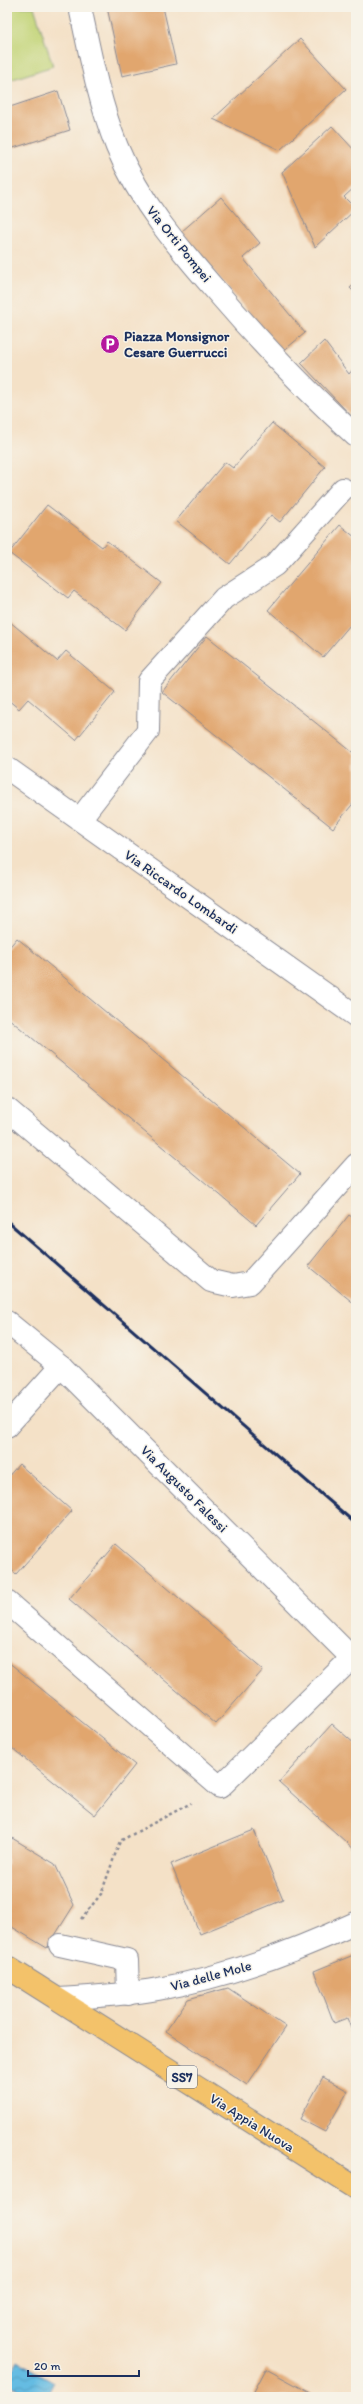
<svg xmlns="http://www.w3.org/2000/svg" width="363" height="2404" font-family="Itim,sans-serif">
<defs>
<pattern id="water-waves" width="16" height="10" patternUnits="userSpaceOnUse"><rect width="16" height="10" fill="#65bce2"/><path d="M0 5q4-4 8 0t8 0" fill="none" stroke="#5299ba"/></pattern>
</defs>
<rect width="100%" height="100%" fill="#f7f3e8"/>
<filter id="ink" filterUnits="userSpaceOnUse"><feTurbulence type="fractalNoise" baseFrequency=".025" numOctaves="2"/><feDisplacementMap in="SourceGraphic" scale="8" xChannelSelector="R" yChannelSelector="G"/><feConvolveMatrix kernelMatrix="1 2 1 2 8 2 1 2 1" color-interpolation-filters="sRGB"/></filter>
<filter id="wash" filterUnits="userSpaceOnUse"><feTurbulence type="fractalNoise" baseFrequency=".012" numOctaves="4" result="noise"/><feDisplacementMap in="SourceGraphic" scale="16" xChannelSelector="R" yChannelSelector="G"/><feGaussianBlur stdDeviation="0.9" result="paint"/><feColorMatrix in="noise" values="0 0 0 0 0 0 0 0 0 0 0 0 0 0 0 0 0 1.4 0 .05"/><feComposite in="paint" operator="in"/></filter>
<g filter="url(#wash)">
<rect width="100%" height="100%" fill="#f4e1c7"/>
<polygon fill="#c2d477" stroke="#6e826a" points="7,7 34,7 53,66 7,81"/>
<polygon fill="url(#water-waves)" stroke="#4076a0" points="18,2361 54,2382 46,2397 33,2397 7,2382"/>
<g id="blocks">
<g fill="#e1a66e">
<polygon points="107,7 163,7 176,64 122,76"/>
<polygon points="300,39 346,89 280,150 213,119"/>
<polygon points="58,91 70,130 7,150 7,108"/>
<polygon points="332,126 356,152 356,186 344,197 356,209 315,247 282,172"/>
<polygon points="221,197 260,243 243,258 305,333 282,352 181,232"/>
<polygon points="356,283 356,294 350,288"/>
<polygon points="324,341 349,374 356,366 356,421 301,363"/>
<polygon points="272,423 325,467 280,522 271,515 230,564 176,521 225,462 233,468"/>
<polygon points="47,505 102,547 107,541 162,583 125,630 74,591 68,598 9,553"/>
<polygon points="340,525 356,538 356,618 323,657 268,610"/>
<polygon points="9,621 57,661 66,651 115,692 76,740 28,699 19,709 7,699 7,623"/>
<polygon points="207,636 356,755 356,800 333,828 162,692"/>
<polygon points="17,938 300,1174 256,1225 7,1017 7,950"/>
<polygon points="349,1215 356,1220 356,1305 308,1266"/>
<polygon points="19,1464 72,1511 16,1574 7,1566 7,1478"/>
<polygon points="116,1544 263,1670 216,1724 69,1599"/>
<polygon points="7,1661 135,1765 95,1815 7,1744"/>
<polygon points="332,1724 356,1745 356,1851 279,1782"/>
<polygon points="254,1830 283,1900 200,1934 171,1864"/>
<polygon points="12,1838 55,1864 74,1905 47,1948 7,1924 7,1846"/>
<polygon points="356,1954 356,2041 347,2018 334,2023 314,1971"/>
<polygon points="228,1988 286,2027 247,2085 166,2031 188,1999"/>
<polygon points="323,2077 348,2091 325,2132 300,2119"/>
<polygon points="266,2369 318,2397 251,2397"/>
</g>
</g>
</g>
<g filter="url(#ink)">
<use href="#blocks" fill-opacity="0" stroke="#888892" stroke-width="1"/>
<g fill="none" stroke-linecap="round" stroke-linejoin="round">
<g stroke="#888892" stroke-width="24">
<g id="minor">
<path d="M 80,7 C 90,54 99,102 117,147 C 140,203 178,247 218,293 C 261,343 306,391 356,436"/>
<polyline points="7,768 356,1016"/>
<polyline points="80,819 148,731 149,681 224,598 275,565 343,489"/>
<polyline points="7,1109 211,1281 233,1286 250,1283 356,1165"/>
<polyline points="7,1322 61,1366 356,1662"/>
<polyline points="7,1426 61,1366"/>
<polyline points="7,1602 220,1787 352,1658"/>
<polyline points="60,1945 127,1960 128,1994"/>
<path d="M 59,1999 C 92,1997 125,1995 158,1989 C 227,1977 293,1952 356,1923"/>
</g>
</g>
<g stroke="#888892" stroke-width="24">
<polyline id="major" points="7,1967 356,2188"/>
</g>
<polyline stroke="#888892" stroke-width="2.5" stroke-dasharray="3 3" stroke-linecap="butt" points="81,1919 101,1894 120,1841 191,1803"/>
<use href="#minor" stroke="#fff" stroke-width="22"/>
<use href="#major" stroke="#f3c26a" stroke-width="22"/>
<polyline stroke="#1b2f5e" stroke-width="3" points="7,1221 356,1524"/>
</g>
</g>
<defs>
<g id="parking-disc" transform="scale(1)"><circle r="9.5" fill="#b5179e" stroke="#f7f3e8"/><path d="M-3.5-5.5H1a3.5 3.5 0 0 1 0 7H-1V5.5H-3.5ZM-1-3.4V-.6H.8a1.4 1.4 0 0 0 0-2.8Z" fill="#fff"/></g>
</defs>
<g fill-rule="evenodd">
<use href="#parking-disc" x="110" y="344"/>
</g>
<g text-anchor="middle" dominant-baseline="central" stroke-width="3" stroke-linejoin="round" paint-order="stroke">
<rect fill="#f7f3e8" stroke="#5d6a87" stroke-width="1" x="167" y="2066" width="30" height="22" rx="3"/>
<g font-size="13" font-weight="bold" fill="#1b2f5e">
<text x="182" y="2077">SS7</text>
</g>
<g font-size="14" fill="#1b2f5e" stroke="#f7f3e8">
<text transform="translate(179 244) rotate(51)">Via Orti Pompei</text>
<text transform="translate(181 892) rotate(35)">Via Riccardo Lombardi</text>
<text transform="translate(184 1489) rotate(45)">Via Augusto Falessi</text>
<text transform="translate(211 1976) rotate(-15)">Via delle Mole</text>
<text transform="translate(252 2123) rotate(32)">Via Appia Nuova</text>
</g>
<g font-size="14" font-weight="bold" fill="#1b2f5e" stroke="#f7f3e8" text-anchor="start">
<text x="124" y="336">Piazza Monsignor<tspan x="124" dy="16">Cesare Guerrucci</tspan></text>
</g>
</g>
<rect width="363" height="2404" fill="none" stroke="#f7f3e8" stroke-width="24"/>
<path d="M28 2370v6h111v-6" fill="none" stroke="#1b2f5e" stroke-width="2"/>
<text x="34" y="2370" font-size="12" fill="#1b2f5e" stroke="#f7f3e8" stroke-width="3" paint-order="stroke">20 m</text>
</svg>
